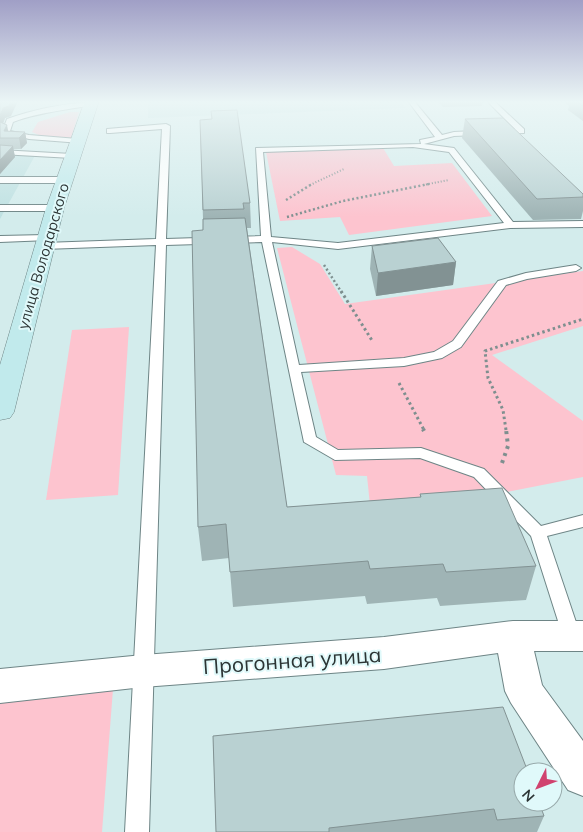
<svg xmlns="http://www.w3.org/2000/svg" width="583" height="832" font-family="Mulish,sans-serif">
<rect width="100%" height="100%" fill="#d3ecec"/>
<g fill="#bfe1e2">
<polygon points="148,101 400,101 405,108 148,118"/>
<polygon points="0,150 37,152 0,219"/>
</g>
<g fill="#fdc4cf">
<polygon points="70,112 79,112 71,138 41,136 32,132 38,122"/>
<polygon points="383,148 394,166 452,163 492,216 349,235 340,217 280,221 266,152"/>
<polygon points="292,247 320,264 345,304 583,271 583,326 492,355 583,421 583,477 472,499 370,505 367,476 336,475 277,248"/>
<polygon points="129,327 118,495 46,500 72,330"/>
<polygon points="113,689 102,832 0,832 0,703"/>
</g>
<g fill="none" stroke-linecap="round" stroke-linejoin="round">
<g stroke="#6e8586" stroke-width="2">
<g id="lane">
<path d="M 408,101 L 414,101 L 442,135 L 454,132 L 515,129 L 487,101 L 494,101 L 524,129 L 524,133 L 454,136 L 424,144 L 454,148 L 513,222 L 583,221 L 583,227 L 510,228 L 338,249 L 272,242 L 299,365 L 404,358 L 434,352 L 453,341 L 498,281 L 526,273 L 576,265 L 581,268 L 576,271 L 527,279 L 506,285 L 461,347 L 442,358 L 404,366 L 301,372 L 316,437 L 338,450 L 421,448 L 484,469 L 541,526 L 583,515 L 583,527 L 547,536 L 581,637 L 579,643 L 572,645 L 565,643 L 531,536 L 474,477 L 420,458 L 335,460 L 304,442 L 262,242 L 166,245 L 149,832 L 125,832 L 156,245 L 44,249 L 39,246 L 44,243 L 156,239 L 162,129 L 110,133 L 107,133 L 107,129 L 166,124 L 170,126 L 166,239 L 261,236 L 256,148 L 421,144 L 420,140 L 435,137 ZM 413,147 L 449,152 L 504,223 L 338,243 L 271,237 L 263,152 Z"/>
<path d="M 91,102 L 93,105 C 66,110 40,112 13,122 L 10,131 L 29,135 L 78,139 L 81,139 L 81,143 L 29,139 L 2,132 L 7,119 C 35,109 62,104 91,102 Z"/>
<polygon points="0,150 72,154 76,156 72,158 0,154"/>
<polygon points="0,177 64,177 68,180 64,183 0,183"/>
<polygon points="0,205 55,205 60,208 55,211 0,211"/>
<polygon points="46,235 51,238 49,240 0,242 0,236"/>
</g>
</g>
<g stroke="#6e8586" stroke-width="2">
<polygon id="street" points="513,621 583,621 583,651 534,651 542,685 583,741 583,796 568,790 511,703 505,691 498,653 384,669 143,687 0,703 0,669 143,655 384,637"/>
</g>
<g stroke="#6e8586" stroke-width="1">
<polygon id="secondary" points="85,101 99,101 64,208 14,412 10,418 0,420 0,365 46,208"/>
</g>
<g stroke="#7e8f8f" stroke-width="2" stroke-dasharray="1 2" stroke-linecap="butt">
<polyline points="310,185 344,169"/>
<polyline points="423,185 449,180"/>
</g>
<g stroke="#7e8f8f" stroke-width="2.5" stroke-dasharray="2 2.5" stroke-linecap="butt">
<polyline points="286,200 312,184"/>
<polyline points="287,217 343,201 429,184"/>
<polyline points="324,265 342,293"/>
</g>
<g stroke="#7e8f8f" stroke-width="3" stroke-dasharray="2.5 3" stroke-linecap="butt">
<polyline points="341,291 373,342"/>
<polyline points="399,383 424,430"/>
<polyline points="506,430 503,410 488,378 485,351 583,319"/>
</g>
<g stroke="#7e8f8f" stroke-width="4" stroke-dasharray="3 4.5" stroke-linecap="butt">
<polyline points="423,429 424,431"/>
<polyline points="502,463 508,446 506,429"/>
</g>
<use href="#lane" fill="#fff" fill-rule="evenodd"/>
<use href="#street" fill="#fff" fill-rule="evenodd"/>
<use href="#secondary" fill="#c1eaec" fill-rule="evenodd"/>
</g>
<g fill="#9fb4b5">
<polygon points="0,101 11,116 5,118 3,124 8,132 25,132 27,143 21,149 13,149 15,157 0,174"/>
<polygon points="437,101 483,101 482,106 443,107"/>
<polygon points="563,101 583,101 583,121 568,110 569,106"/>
<polygon points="465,119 583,194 583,211 581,219 533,220 462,138"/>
<polygon points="200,120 250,203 251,228 247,228 287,507 420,497 420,494 536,566 526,600 440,606 437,598 367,604 365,596 233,607 229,558 202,561 198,527 203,219"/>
<polygon points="372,246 456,262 453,285 376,296 370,269"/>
<polygon points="213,736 544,816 537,832 216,832"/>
</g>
<g fill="#829293">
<polygon points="11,101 18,101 11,116 5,118 0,131 0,116 3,108"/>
<polygon points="7,125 9,136 4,131"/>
<polygon points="25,132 27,143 21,149 19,138"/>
<polygon points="13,146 15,157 0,174 0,160"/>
<polygon points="456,262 453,285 376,296 378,273"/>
</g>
<g fill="#b9d1d2" stroke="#829293">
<polygon points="0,101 11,101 9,106 3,108 0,116"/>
<polygon points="576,101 583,101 583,106"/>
<polygon points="237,110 250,203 243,203 244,209 203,210 200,120 212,119 211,111"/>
<polygon points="503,118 583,194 583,197 537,199 465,119"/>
<polygon points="0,122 7,125 4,131 25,132 19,138 0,138"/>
<polygon points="0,145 13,146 0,160"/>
<polygon points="245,218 287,507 421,497 420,494 502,488 536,566 446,572 443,564 370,569 368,561 230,572 226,524 198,527 192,231 203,230 203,219"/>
<polygon points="438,238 456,262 378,273 372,246"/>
<polygon points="503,707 528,772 523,772 523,802 539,802 544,816 497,820 494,809 329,828 329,832 216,832 213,736"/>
</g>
<linearGradient id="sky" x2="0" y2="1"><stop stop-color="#a09fc6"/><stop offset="0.47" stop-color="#ebf6f6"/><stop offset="1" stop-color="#ebf6f6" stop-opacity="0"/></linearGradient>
<rect width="583" height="217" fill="url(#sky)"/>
<g text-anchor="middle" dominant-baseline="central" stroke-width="4" stroke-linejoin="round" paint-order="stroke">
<g font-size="15" fill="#2b3434" stroke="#e0f9fa">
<text transform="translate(43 256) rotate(-74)">улица Володарского</text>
</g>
<g font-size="21" fill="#2b3434" stroke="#e0f9fa">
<text transform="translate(292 660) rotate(-4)">Прогонная улица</text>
</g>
</g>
<g transform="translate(538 787) rotate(228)"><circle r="24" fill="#e0f9fa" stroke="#98aaab"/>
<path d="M0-4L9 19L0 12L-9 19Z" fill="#d0426e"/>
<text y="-8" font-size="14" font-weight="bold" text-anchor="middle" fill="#2b3434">N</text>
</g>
</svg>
